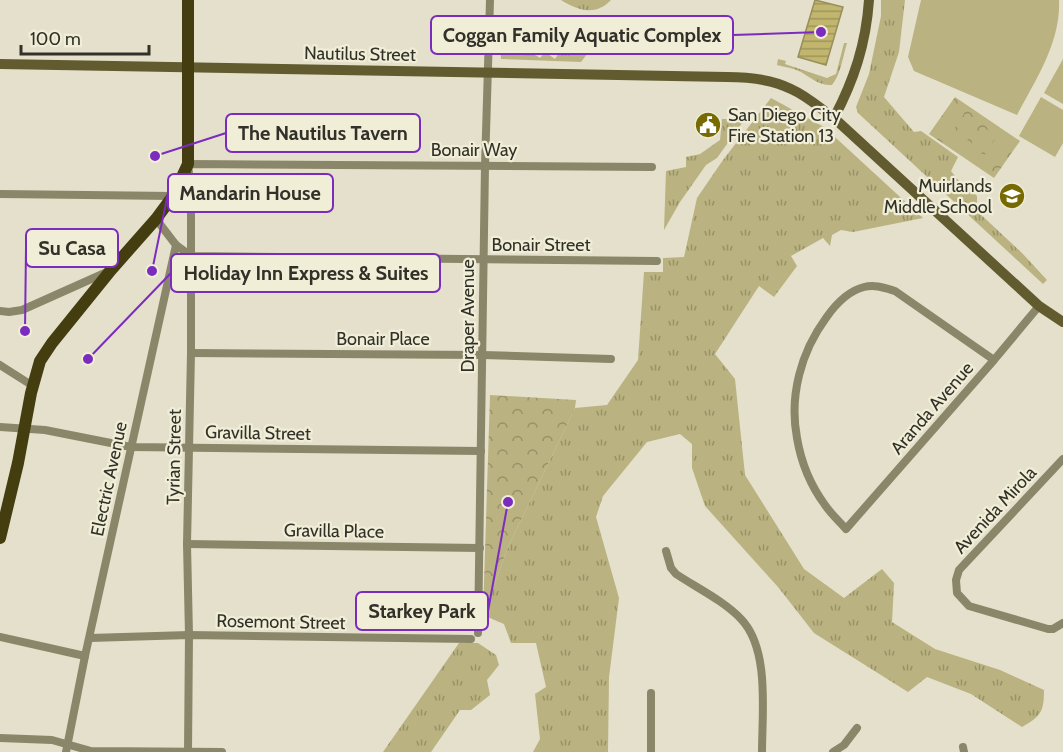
<svg xmlns="http://www.w3.org/2000/svg" width="1063" height="752" font-family="Cabin,sans-serif">
<defs>
<pattern id="grass-tufts" width="24" height="20" patternUnits="userSpaceOnUse" patternTransform="scale(1.5)"><rect width="24" height="20" fill="#bab280"/><path d="M3 7l-1-3M5 7V3M7 7l1-3M15 17l-1-3M17 17v-4M19 17l1-3" fill="none" stroke="#989169"/></pattern>
<pattern id="park-crowns" width="20" height="18" patternUnits="userSpaceOnUse" patternTransform="scale(1.5)"><rect width="20" height="18" fill="#bab280"/><path d="M2 6a3 3 0 1 1 6 0M12 15a3 3 0 1 1 6 0" fill="none" stroke="#989169"/></pattern>
<pattern id="water-rules" width="6" height="5" patternUnits="userSpaceOnUse" patternTransform="scale(1.5)"><rect width="6" height="5" fill="#c2b66f"/><path d="M0 2.5h6" fill="none" stroke="#9e955b"/></pattern>
</defs>
<rect width="100%" height="100%" fill="#e4e0cb"/>
<g fill="url(#grass-tufts)">
<path d="M 561,0 L 611,0 C 596,16 578,11 561,0 Z"/>
<polygon points="881,0 905,0 899,52 884,97 914,132 921,131 958,157 951,171 959,181 977,196 977,211 1022,253 1047,280 1043,284 858,113 856,107 869,74 881,16"/>
<polygon points="499,20 508,26 503,33 540,58 545,52 555,59 566,42 587,54 581,62 501,59"/>
<path d="M 844,43 L 847,43 C 843,56 841,74 832,85 C 820,86 811,78 801,72 C 793,68 785,67 777,65 L 778,59 L 786,61 L 785,64 L 827,78 L 836,74 Z"/>
<path d="M 771,98 L 824,127 L 923,218 L 853,232 L 841,230 L 832,235 L 830,246 L 823,238 L 791,256 L 797,266 L 774,297 L 759,286 L 715,354 L 735,379 L 745,475 L 804,569 L 844,598 L 882,569 L 894,583 L 892,622 L 935,649 L 1000,670 L 1044,690 C 1044,712 1041,716 1022,727 L 971,694 L 927,677 L 908,692 L 814,633 L 778,587 L 705,506 L 692,468 L 692,444 L 680,434 L 647,442 L 603,496 L 596,517 L 619,598 L 609,677 L 608,752 L 533,752 L 540,739 L 535,694 L 546,687 L 536,643 L 511,643 L 504,624 L 483,615 L 508,547 L 575,408 L 607,405 L 638,360 L 644,272 L 663,272 L 663,258 L 684,257 L 697,198 L 723,160 Z"/>
<polygon points="722,119 742,119 742,123 717,158 706,165 680,202 664,230 666,171 686,167 686,157 700,154 720,140"/>
<polygon points="459,643 478,643 496,655 499,665 487,680 490,695 471,710 460,710 431,752 383,752"/>
</g>
<g fill="url(#park-crowns)">
<polygon points="955,97 1020,141 994,178 929,134"/>
<polygon points="490,395 576,400 575,408 508,547 483,615"/>
</g>
<g fill="#bab280">
<path d="M 921,0 L 1059,0 C 1061,42 1036,79 1017,115 L 914,71 L 908,57 Z"/>
<polygon points="1063,59 1063,104 1044,93"/>
<polygon points="1041,97 1063,110 1063,143 1055,157 1019,136"/>
<polygon points="953,106 964,114 947,140 935,132"/>
<polygon points="967,116 979,124 961,149 950,141"/>
<polygon points="983,127 994,135 977,160 965,152"/>
<polygon points="997,136 1009,144 991,170 980,162"/>
</g>
<polygon fill="url(#water-rules)" stroke="#978e5a" stroke-width="1.5" points="815,0 843,7 826,65 798,57"/>
<g fill="none" stroke-linecap="round" stroke-linejoin="round">
<g stroke="#8a8669" stroke-width="8">
<polyline points="0,194 173,196"/>
<polyline points="176,245 191,256 657,261"/>
<polyline points="0,311 9,312 22,310 107,272"/>
<polyline points="191,353 483,355 611,359"/>
<path d="M 994,360 L 895,291 C 885,288 875,284 864,287 C 848,291 835,305 826,318 C 801,352 789,396 797,438 C 801,462 811,486 825,505 C 831,514 839,521 846,529 L 994,360 L 1039,306"/>
<polyline points="0,365 33,386"/>
<polyline points="0,427 45,430 131,447 481,451"/>
<polyline points="1063,459 959,570 956,580 957,593 969,606 1048,629 1053,629 1063,623"/>
<polyline points="187,544 480,548"/>
<path d="M 666,551 L 671,568 L 676,574 C 697,588 724,601 741,619 C 770,649 762,713 762,752"/>
<polyline points="478,633 485,166 490,0"/>
<polyline points="0,637 85,656"/>
<polyline points="90,638 189,635 471,639"/>
<polyline points="0,738 52,740 91,751 222,752"/>
<polyline points="963,747 964,752"/>
<polyline points="188,751 189,635 187,544 191,353 191,193 188,164 652,167"/>
<polyline points="66,752 85,656 176,245 156,219"/>
<polyline points="651,752 651,693"/>
<polyline points="833,752 844,745 857,728"/>
</g>
<g stroke="#625b2f" stroke-width="10">
<path d="M 0,64 L 727,77 C 749,77 771,79 791,89 C 807,96 820,108 834,118 L 1039,306 L 1063,322"/>
<path d="M 834,118 C 854,80 866,44 869,0"/>
</g>
<polyline stroke="#443d10" stroke-width="12" points="0,538 18,463 31,393 40,361 52,343 111,270 156,219 173,196 188,164 188,0"/>
</g>
<defs>
<g id="civic-disc" transform="scale(1.35)"><circle r="9.5" fill="#786a02" stroke="#f1eed8"/><path d="M-.6-6.5H3V-4.5H.6V-3L4-1V1h2V6H-6V1h2V-1L-.6-3ZM-1.2 2.5V6h2.4V2.5Z" fill="#fff"/></g>
<g id="school-disc" transform="scale(1.35)"><circle r="9.5" fill="#786a02" stroke="#f1eed8"/><path d="M0-5L7-2L0 1L-7-2ZM-4 1L0 2.5L4 1V4Q0 6-4 4Z" fill="#fff"/></g>
</defs>
<g fill-rule="evenodd">
<use href="#civic-disc" x="708" y="125"/>
<use href="#school-disc" x="1012" y="196"/>
</g>
<g text-anchor="middle" dominant-baseline="central" stroke-width="4.5" stroke-linejoin="round" paint-order="stroke">
<g font-size="18" fill="#323129" stroke="#f1eed8">
<text transform="translate(360 54) rotate(1)">Nautilus Street</text>
<text x="474" y="150">Bonair Way</text>
<text x="541" y="245">Bonair Street</text>
<text transform="translate(468 316) rotate(-90)">Draper Avenue</text>
<text x="383" y="339">Bonair Place</text>
<text transform="translate(932 408) rotate(-49)">Aranda Avenue</text>
<text transform="translate(258 433) rotate(1)">Gravilla Street</text>
<text transform="translate(174 457) rotate(-89)">Tyrian Street</text>
<text transform="translate(109 479) rotate(-78)">Electric Avenue</text>
<text transform="translate(995 510) rotate(-47)">Avenida Mirola</text>
<text transform="translate(334 531) rotate(1)">Gravilla Place</text>
<text transform="translate(281 622) rotate(1)">Rosemont Street</text>
</g>
<g font-size="18" fill="#323129" stroke="#f1eed8" text-anchor="start">
<text x="728" y="115">San Diego City<tspan x="728" dy="21">Fire Station 13</tspan></text>
<text x="992" y="186" text-anchor="end">Muirlands<tspan x="992" dy="21">Middle School</tspan></text>
</g>
</g>
<path fill="none" stroke="#7b2cbf" stroke-width="2" d="M821 32L733 35M155 156L226 133M152 271L168 193M25 331L26 248M88 359L171 273M508 502L488 611"/>
<g fill="#7b2cbf" stroke="#f1eed8" stroke-width="2">
<circle cx="821" cy="32" r="6"/>
<circle cx="155" cy="156" r="6"/>
<circle cx="152" cy="271" r="6"/>
<circle cx="25" cy="331" r="6"/>
<circle cx="88" cy="359" r="6"/>
<circle cx="508" cy="502" r="6"/>
</g>
<g fill="#f1eed8" stroke="#7b2cbf" stroke-width="2">
<rect x="431" y="16" width="302" height="38" rx="6"/>
<rect x="226" y="114" width="194" height="38" rx="6"/>
<rect x="168" y="174" width="165" height="38" rx="6"/>
<rect x="26" y="229" width="92" height="38" rx="6"/>
<rect x="171" y="254" width="269" height="38" rx="6"/>
<rect x="356" y="592" width="132" height="38" rx="6"/>
</g>
<g font-size="20" text-anchor="middle" font-weight="bold" fill="#323129">
<text x="582" y="42">Coggan Family Aquatic Complex</text>
<text x="323" y="140">The Nautilus Tavern</text>
<text x="250" y="200">Mandarin House</text>
<text x="72" y="255">Su Casa</text>
<text x="306" y="280">Holiday Inn Express &amp; Suites</text>
<text x="422" y="618">Starkey Park</text>
</g>
<path d="M21 45v9h128v-9" fill="none" stroke="#323129" stroke-width="3"/>
<text x="30" y="45" font-size="18" fill="#323129" stroke="#f1eed8" stroke-width="4.5" paint-order="stroke">100 m</text>
</svg>
